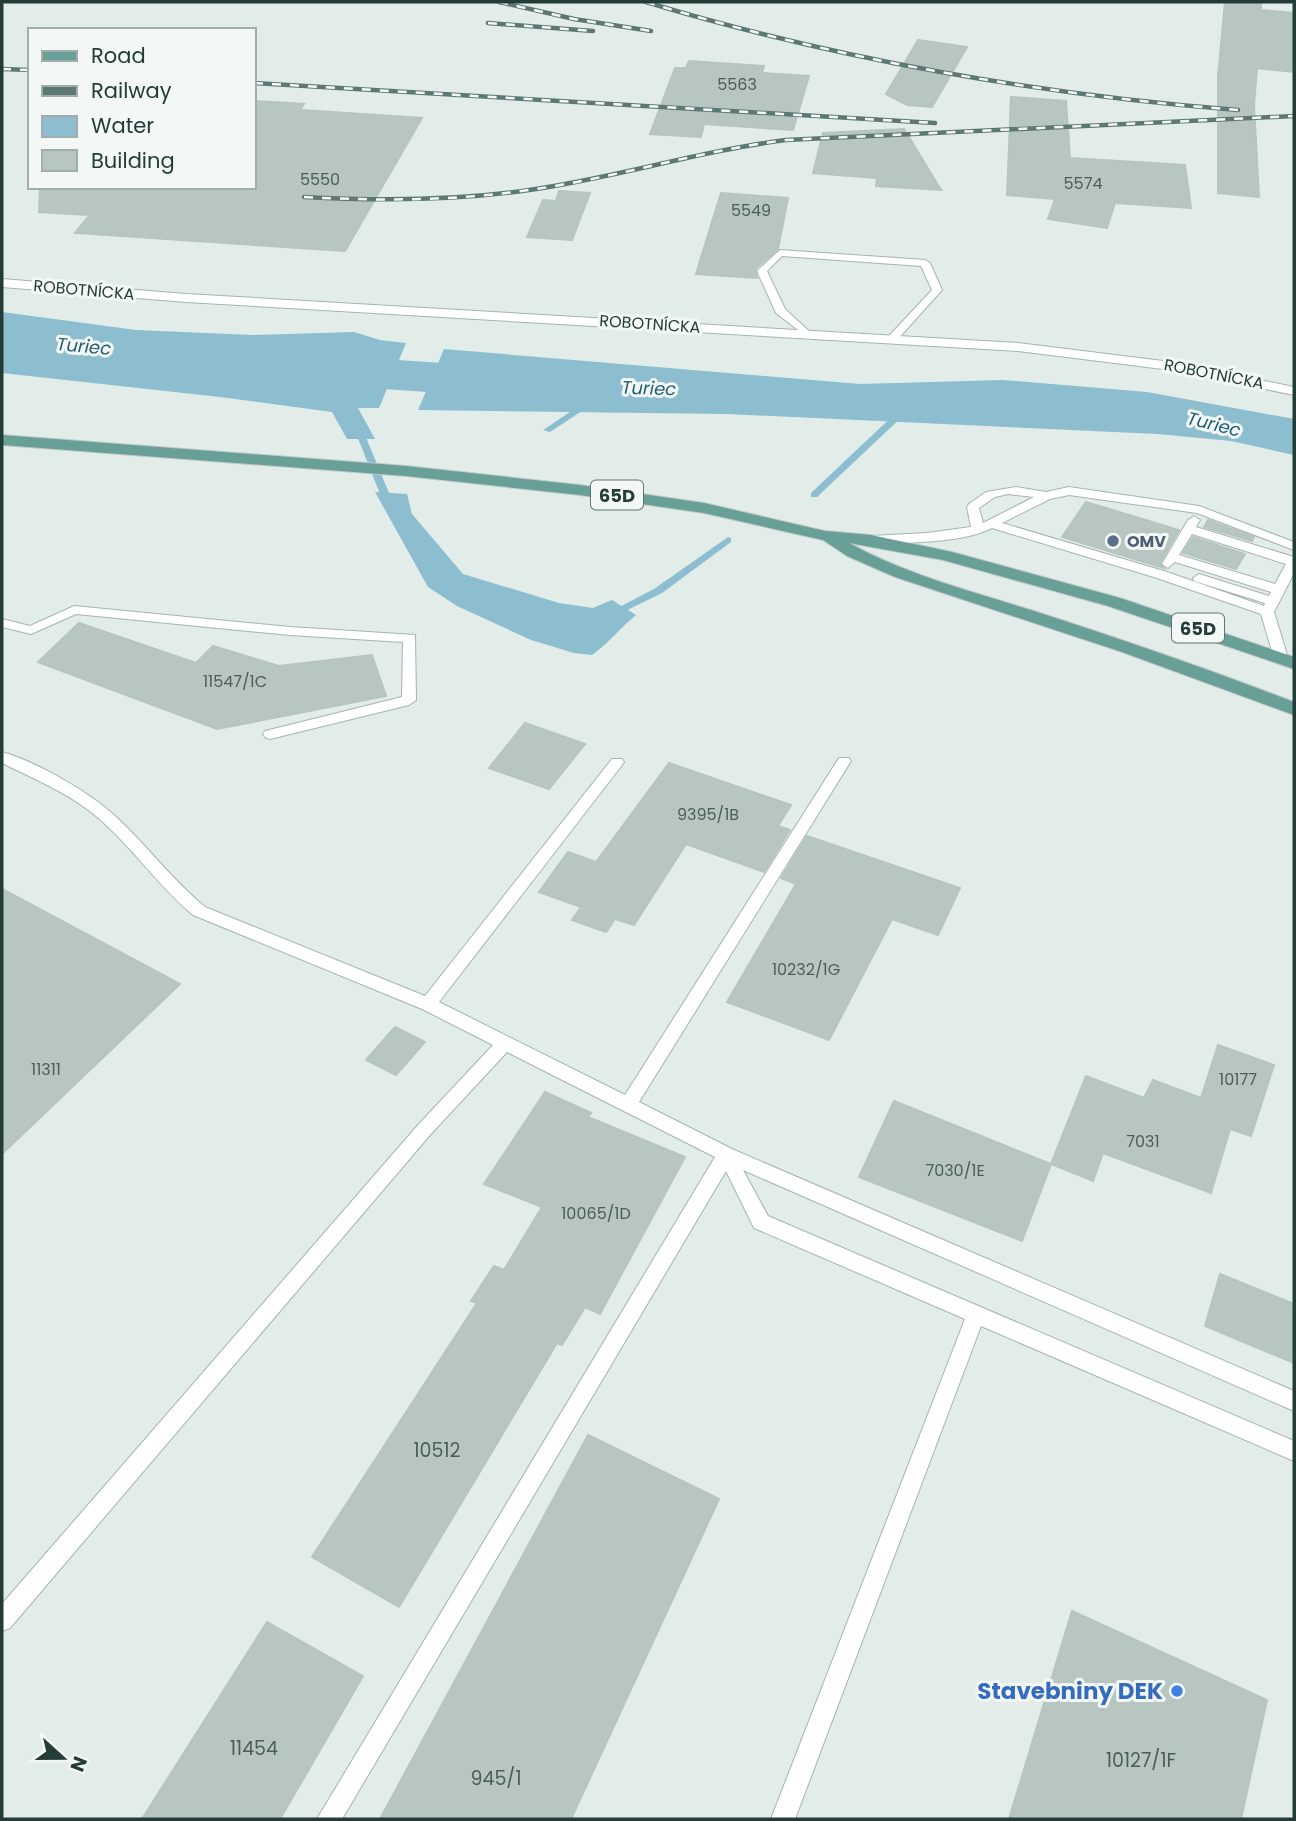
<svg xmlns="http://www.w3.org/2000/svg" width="1296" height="1821" font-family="Poppins,sans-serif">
<rect width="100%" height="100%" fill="#e2ece8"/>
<g fill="#8cbecf">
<polygon points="2,312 136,330 253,335 354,332 380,340 406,343 379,408 358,408 375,439 347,439 332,412 220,397 2,373"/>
<polygon points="444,349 860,384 1003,380 1147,392 1294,419 1294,455 1231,441 1158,434 727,414 418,410"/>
<path d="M 375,492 L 407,494 L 412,514 L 463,574 L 559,603 L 593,608 L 612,600 L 636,615 C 620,628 609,643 592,655 L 574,653 L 531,640 L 457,606 L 428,587 Z"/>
</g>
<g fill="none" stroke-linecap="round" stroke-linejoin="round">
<g fill="#8cbecf" fill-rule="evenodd">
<polygon points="585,402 588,403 588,407 550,432 543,430"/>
<polygon points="903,408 906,409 906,413 817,497 811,497 811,493 900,409"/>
<polygon points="356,420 360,423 389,493 398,504 396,506 390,506 380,494 352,423"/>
<polygon points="728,537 731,538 731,542 662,593 615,616 607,616 606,614 654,589"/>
</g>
<polygon fill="#8cbecf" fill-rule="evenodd" points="298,353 528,369 545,374 553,384 545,394 528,399 298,383 281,378 274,368 281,358"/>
</g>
<g fill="#b8c6c2" stroke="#b5c5c0" stroke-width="2">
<polygon points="1225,2 1261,4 1261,10 1294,13 1294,72 1257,68 1254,105 1259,197 1218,193 1218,77"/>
<polygon points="918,40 967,47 932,107 907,105 886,94"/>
<polygon points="689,61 764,66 762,73 809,76 793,130 704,124 701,137 650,134 675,68 686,68"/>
<polygon points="1011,97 1066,101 1070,158 1185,165 1191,208 1115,203 1107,228 1048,219 1055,199 1007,195"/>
<polygon points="254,101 304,104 300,110 422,118 345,251 75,233 90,215 39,212 40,187 254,187"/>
<polygon points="904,129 941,190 876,186 877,178 813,173 823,133"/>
<polygon points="559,191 590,193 572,240 527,237 543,200 556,201"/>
<polygon points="721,193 788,198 778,249 755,269 757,278 696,274"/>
<polygon points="1086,502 1179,530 1160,563 1164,568 1062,537"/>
<polygon points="1208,520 1254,537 1252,541 1204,527"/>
<polygon points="1193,537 1245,554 1236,569 1183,553"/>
<polygon points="79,623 196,663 213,646 279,666 372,655 386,696 217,729 38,662"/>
<polygon points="525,723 585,744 549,789 489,768"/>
<polygon points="669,763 791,805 778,826 790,830 764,872 686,844 634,925 615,919 606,932 572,920 581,907 539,892 568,852 596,862"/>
<polygon points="807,836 960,888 938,935 892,919 829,1040 727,1002 796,884 781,878"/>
<polygon points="2,889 180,984 2,1154"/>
<polygon points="395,1027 425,1042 396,1075 366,1060"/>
<polygon points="1218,1045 1274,1065 1251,1136 1230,1129 1211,1193 1103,1153 1093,1181 1051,1164 1086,1076 1144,1098 1153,1080 1201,1098"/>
<polygon points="545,1092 591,1113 588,1117 685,1157 600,1314 585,1307 562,1345 557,1343 399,1607 312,1557 477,1303 471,1301 494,1266 504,1270 542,1207 484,1184"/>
<polygon points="894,1101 1051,1164 1022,1241 859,1177"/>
<polygon points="1220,1274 1294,1304 1294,1363 1205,1326"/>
<polygon points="588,1435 719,1499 571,1819 380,1819"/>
<polygon points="1072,1611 1267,1700 1241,1819 1009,1819"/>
<polygon points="267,1622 363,1676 280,1819 142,1819"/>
</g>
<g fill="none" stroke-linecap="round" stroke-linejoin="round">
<g stroke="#a5b4b0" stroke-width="2">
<g id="service">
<polygon points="780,250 925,260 930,263 942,290 896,341 892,342 887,339 888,337 932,290 921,266 782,256 767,271 785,309 811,333 806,336 776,313 757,271"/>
<path d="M 1016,487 L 1046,492 L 1069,487 L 1199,506 L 1294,542 L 1294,550 L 1197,513 L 1069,495 L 1050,499 L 1002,523 L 1167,572 L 1264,606 L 1265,603 L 1194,581 L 1193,578 L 1199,574 L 1269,596 L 1271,592 L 1175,562 L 1168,568 L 1162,564 L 1188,520 L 1194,516 L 1200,520 L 1196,527 L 1294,557 L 1294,573 L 1274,612 L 1288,658 L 1281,662 L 1274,658 L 1261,614 L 1157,578 L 992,528 C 960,544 907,542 871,544 L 865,540 L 871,536 L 927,533 L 971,527 L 967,507 L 969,504 L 986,492 ZM 1008,494 L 1034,497 L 983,523 L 979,508 L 995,497 ZM 1192,534 L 1286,564 L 1275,584 L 1179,555 Z"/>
<polygon points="74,606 290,627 415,635 416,700 409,705 270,739 265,737 263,734 265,731 402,697 403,642 290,635 76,614 31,634 2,627 2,619 30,626"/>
<path d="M 2,752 C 35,761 89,792 114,815 C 146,844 171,879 205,907 L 425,996 L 612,759 L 622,759 L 624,762 L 622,765 L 439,1002 L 625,1095 L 839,758 L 849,758 L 851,761 L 639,1102 L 732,1149 L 1294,1391 L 1294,1411 L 743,1170 L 768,1216 L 1294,1441 L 1294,1461 L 981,1326 L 795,1819 L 771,1819 L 965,1319 L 754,1228 L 726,1171 L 342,1819 L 317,1819 L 715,1157 L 507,1052 L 430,1135 L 10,1628 L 2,1631 L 2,1604 L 418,1125 L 493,1045 L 422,1009 L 193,915 C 156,884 129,842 91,812 C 64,791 32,778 2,763 Z"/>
</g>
</g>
<g stroke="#a5b4b0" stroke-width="2">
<polygon id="minor" points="2,279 186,294 1018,343 1171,362 1294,387 1294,395 1171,370 1018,351 186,302 2,287"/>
</g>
<g stroke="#c1c8c7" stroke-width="2">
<path id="primary" d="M 2,435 L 406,466 L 580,485 L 704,503 L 825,531 L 871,535 L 952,552 L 1120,598 L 1294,657 L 1294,669 L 1108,606 L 943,560 L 849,543 C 907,575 971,591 1034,611 C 1121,639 1208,669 1294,702 L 1294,715 L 1122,652 L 895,577 L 847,556 L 823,540 L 704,513 L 580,495 L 406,476 L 2,445 Z"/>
</g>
<use href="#service" fill="#fff" fill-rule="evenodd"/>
<use href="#minor" fill="#fff" fill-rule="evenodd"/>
<use href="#primary" fill="#68a097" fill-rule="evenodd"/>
<g stroke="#5d7873" stroke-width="4.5">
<g id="rail">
<polyline points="499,2 574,19 651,31"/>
<path d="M 646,2 C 835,59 1042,95 1238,110"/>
<polyline points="488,23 593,31"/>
<polyline points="2,69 30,70"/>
<polyline points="254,83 935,123"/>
<path d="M 304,197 C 379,201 454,201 529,190 C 615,178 699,151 786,140 L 1294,116"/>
</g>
</g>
<use href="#rail" stroke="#f3f8f6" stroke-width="2.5" stroke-dasharray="9" stroke-linecap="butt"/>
</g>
<circle fill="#5c6f8a" stroke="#f3f8f6" stroke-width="2.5" cx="1113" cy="541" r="7"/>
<circle fill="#3f7fe0" stroke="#f3f8f6" stroke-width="2.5" cx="1177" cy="1691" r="7"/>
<g text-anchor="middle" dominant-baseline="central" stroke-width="6" stroke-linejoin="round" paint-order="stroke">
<g font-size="16" fill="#485e5a">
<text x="737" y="84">5563</text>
<text x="320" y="179">5550</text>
<text x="1083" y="183">5574</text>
<text x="751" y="210">5549</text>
<text x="235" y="681">11547/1C</text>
<text x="708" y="814">9395/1B</text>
<text x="806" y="969">10232/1G</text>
<text x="46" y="1069">11311</text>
<text x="1238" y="1079">10177</text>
<text x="1143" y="1141">7031</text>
<text x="955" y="1170">7030/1E</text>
<text x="596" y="1213">10065/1D</text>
</g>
<g font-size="16" fill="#233c38" stroke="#f3f8f6">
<text transform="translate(84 290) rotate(5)">ROBOTNÍCKA</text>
<text transform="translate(650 324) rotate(4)">ROBOTNÍCKA</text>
<text transform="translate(1214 374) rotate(11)">ROBOTNÍCKA</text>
</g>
<g font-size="16" font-weight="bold" fill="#4e5e75" stroke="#f3f8f6" text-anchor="start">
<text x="1127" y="541">OMV</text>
</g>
<g font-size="18" font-style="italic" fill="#1f5e76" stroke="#f3f8f6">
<text transform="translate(84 346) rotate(5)">Turiec</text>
<text transform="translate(649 388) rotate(2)">Turiec</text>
<text transform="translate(1214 424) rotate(14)">Turiec</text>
</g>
<g fill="#f3f8f6" stroke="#617471" stroke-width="2">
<rect x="591" y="480.5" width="52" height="29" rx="5"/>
<rect x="1172" y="613.5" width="52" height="29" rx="5"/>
</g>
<g font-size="18" font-weight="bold" fill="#233c38">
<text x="617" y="495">65D</text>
<text x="1198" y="628">65D</text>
</g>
<g font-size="19" fill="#485e5a">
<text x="437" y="1450">10512</text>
<text x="254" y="1748">11454</text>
<text x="1141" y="1760">10127/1F</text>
<text x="496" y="1778">945/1</text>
</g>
<g font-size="23" font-weight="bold" fill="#366cbe" stroke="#f3f8f6" text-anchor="end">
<text x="1163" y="1691">Stavebniny DEK</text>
</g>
</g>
<rect width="1296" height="1821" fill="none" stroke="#233c38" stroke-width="7"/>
<rect x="28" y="28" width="228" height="161" fill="#f3f8f6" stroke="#a0adaa" stroke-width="2"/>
<rect x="42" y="51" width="35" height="10" fill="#68a097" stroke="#a0adaa" stroke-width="2"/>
<text x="91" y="63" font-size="21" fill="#233c38">Road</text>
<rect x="42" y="86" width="35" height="10" fill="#5d7873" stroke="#a0adaa" stroke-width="2"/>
<text x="91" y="98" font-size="21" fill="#233c38">Railway</text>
<rect x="42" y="116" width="35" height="21" fill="#8cbecf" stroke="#a0adaa" stroke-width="2"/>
<text x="91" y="133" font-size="21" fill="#233c38">Water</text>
<rect x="42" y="150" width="35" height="21" fill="#b8c6c2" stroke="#a0adaa" stroke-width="2"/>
<text x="91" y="168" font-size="21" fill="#233c38">Building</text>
<g transform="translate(63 1758) rotate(111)" stroke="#f3f8f6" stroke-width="5" paint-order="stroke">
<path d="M0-5L12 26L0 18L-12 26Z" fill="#233c38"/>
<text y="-10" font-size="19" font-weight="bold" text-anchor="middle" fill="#233c38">N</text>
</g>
</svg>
